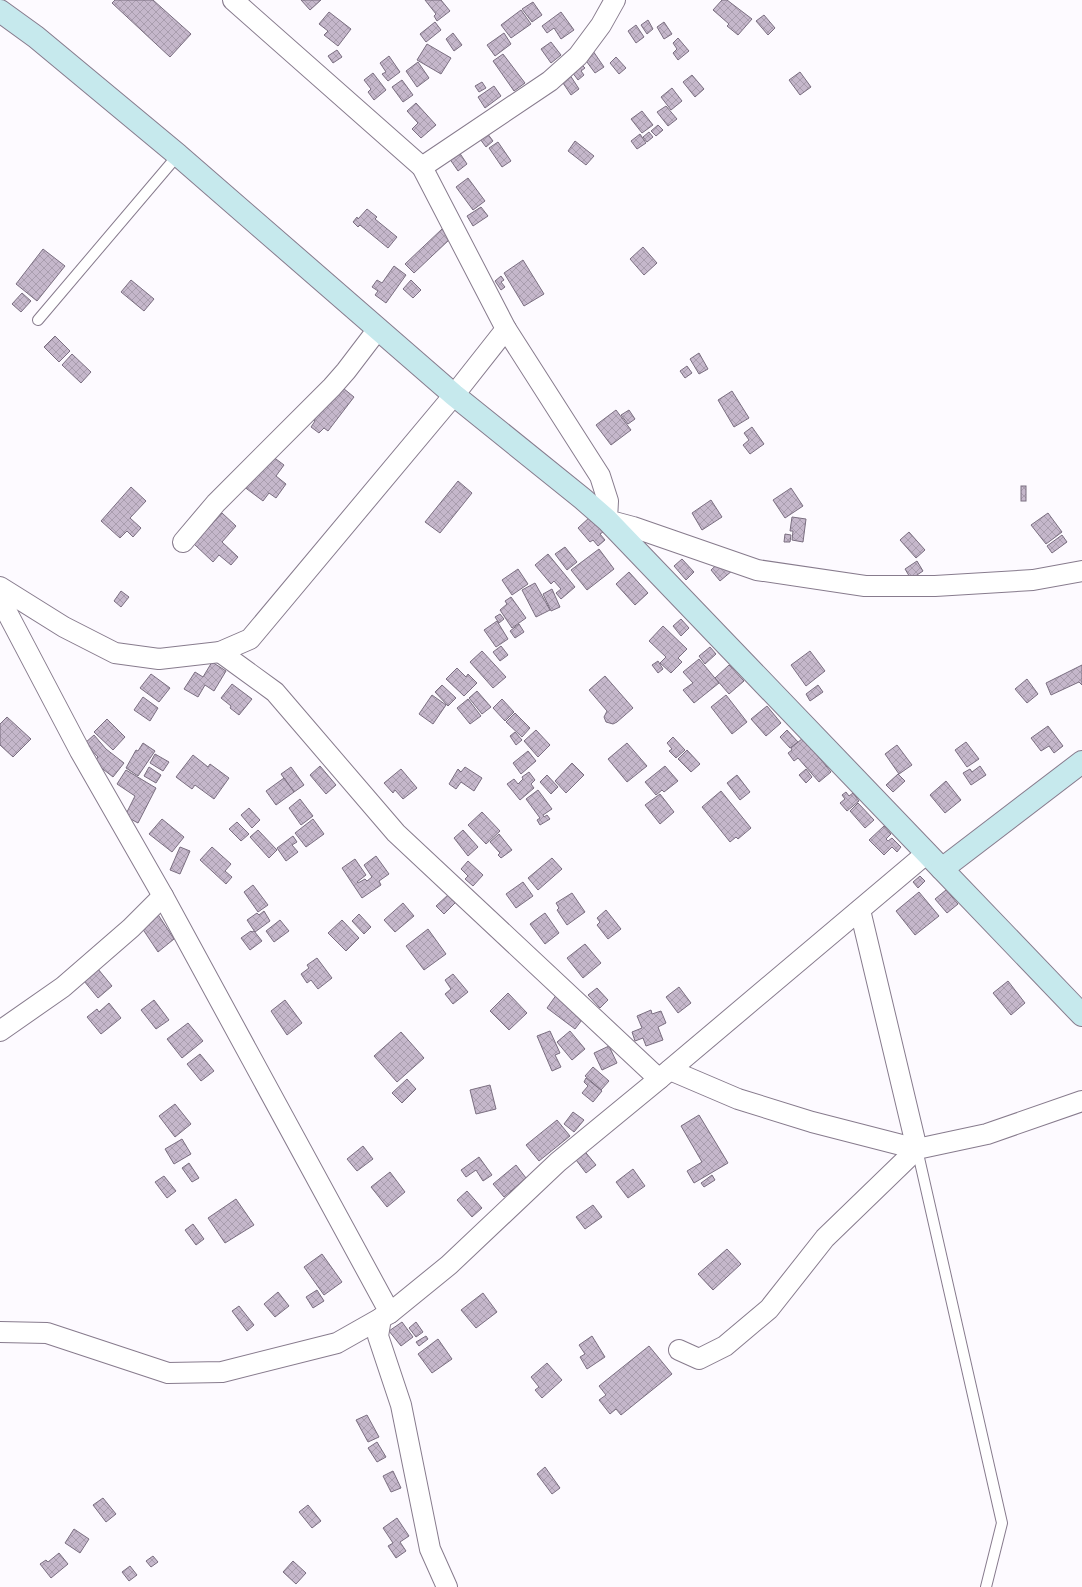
<svg xmlns="http://www.w3.org/2000/svg" width="1082" height="1587" font-family="Lora,serif">
<defs>
<pattern id="building-cross-hatch" width="8" height="8" patternUnits="userSpaceOnUse"><rect width="8" height="8" fill="#c5b7cb"/><path d="M0 0l8 8M0 8l8-8" fill="none" stroke="#a99dae"/></pattern>
</defs>
<rect width="100%" height="100%" fill="#fdfaff"/>
<g fill="url(#building-cross-hatch)" stroke="#7a6e80">
<polygon points="115,0 153,0 191,34 170,57 112,3"/>
<polygon points="301,0 321,0 310,10"/>
<polygon points="425,0 441,0 450,11 437,21 434,16 436,14"/>
<polygon points="722,0 727,0 752,19 738,35 727,26 729,24 713,10"/>
<polygon points="533,2 542,15 532,22 522,9"/>
<polygon points="521,10 531,24 511,38 501,25"/>
<polygon points="329,12 351,29 338,46 324,35 328,31 319,24"/>
<polygon points="561,12 574,30 561,39 554,28 547,33 542,26"/>
<polygon points="764,15 775,28 768,35 756,21"/>
<polygon points="648,20 653,29 647,34 641,25"/>
<polygon points="435,22 441,30 426,42 420,34"/>
<polygon points="664,22 672,34 664,39 657,27"/>
<polygon points="636,25 644,37 636,43 628,31"/>
<polygon points="453,33 462,45 454,51 446,39"/>
<polygon points="504,33 511,44 495,56 487,45"/>
<polygon points="678,38 689,51 678,60 673,53 677,49 673,43"/>
<polygon points="551,42 561,55 551,63 541,49"/>
<polygon points="427,44 451,58 441,74 417,60"/>
<polygon points="337,50 342,57 333,63 328,56"/>
<polygon points="593,51 604,67 595,73 584,58"/>
<polygon points="503,54 525,83 514,91 493,61"/>
<polygon points="389,56 400,72 388,81 382,74 386,72 380,63"/>
<polygon points="616,57 626,68 619,74 610,63"/>
<polygon points="418,62 429,78 417,87 406,71"/>
<polygon points="582,65 585,68 581,71 584,75 578,80 572,72"/>
<polygon points="568,72 579,89 571,95 559,77"/>
<polygon points="800,72 811,87 800,95 789,80"/>
<polygon points="373,73 386,90 374,100 368,92 371,89 364,80"/>
<polygon points="692,75 704,89 695,97 683,82"/>
<polygon points="402,80 413,95 403,102 392,87"/>
<polygon points="482,82 486,88 479,92 475,86"/>
<polygon points="494,86 501,96 485,108 478,97"/>
<polygon points="672,88 682,101 671,110 661,97"/>
<polygon points="416,103 436,125 421,138 412,129 418,123 407,111"/>
<polygon points="666,106 677,119 668,126 657,112"/>
<polygon points="642,111 653,125 642,133 631,119"/>
<polygon points="658,125 663,130 656,136 651,131"/>
<polygon points="484,129 493,141 486,147 477,135"/>
<polygon points="649,132 653,137 647,142 643,137"/>
<polygon points="640,134 646,143 637,149 631,141"/>
<polygon points="575,141 594,156 586,165 568,151"/>
<polygon points="498,142 511,161 502,167 489,148"/>
<polygon points="457,149 467,164 458,171 447,155"/>
<polygon points="468,178 485,201 473,210 456,187"/>
<polygon points="481,207 488,216 473,226 467,216"/>
<polygon points="367,209 377,217 375,219 397,237 388,248 360,225 358,227 353,222 357,217 358,219"/>
<polygon points="442,229 450,239 414,273 405,264"/>
<polygon points="643,247 657,263 644,275 630,259"/>
<polygon points="43,249 65,266 37,301 16,284"/>
<polygon points="523,260 544,294 524,306 504,273"/>
<polygon points="394,266 406,275 386,303 375,295 378,291 372,287 377,280 382,283"/>
<polygon points="501,276 504,280 501,282 505,287 501,290 495,281"/>
<polygon points="131,280 154,299 144,311 121,292"/>
<polygon points="411,280 421,290 413,298 403,289"/>
<polygon points="22,293 31,301 21,312 12,304"/>
<polygon points="55,336 70,351 59,362 44,347"/>
<polygon points="699,353 708,369 699,374 690,359"/>
<polygon points="72,354 91,372 81,383 62,365"/>
<polygon points="687,366 692,373 685,378 680,371"/>
<polygon points="338,384 354,397 328,431 324,428 319,433 311,427 315,421 311,418"/>
<polygon points="732,391 749,418 734,427 718,400"/>
<polygon points="616,410 631,430 611,445 596,425"/>
<polygon points="629,410 635,419 628,424 621,415"/>
<polygon points="752,427 764,444 750,454 743,445 749,440 744,433"/>
<polygon points="268,453 284,465 276,476 286,484 276,498 269,493 263,501 243,486"/>
<polygon points="458,481 472,493 440,533 425,522"/>
<rect x="1021" y="486" width="5" height="15"/>
<polygon points="131,487 146,501 130,518 141,528 133,537 127,531 120,538 101,521"/>
<polygon points="791,488 803,506 785,518 773,500"/>
<polygon points="711,500 722,517 702,530 692,513"/>
<polygon points="222,513 236,526 222,542 238,557 231,565 219,555 213,562 194,544"/>
<polygon points="1048,513 1062,532 1046,544 1031,525"/>
<polygon points="590,517 603,532 600,534 605,540 598,546 593,540 590,542 578,528"/>
<polygon points="792,517 806,519 803,542 792,540 793,531 790,531"/>
<polygon points="909,532 925,550 916,558 900,540"/>
<polygon points="785,534 791,535 790,542 784,542"/>
<polygon points="1062,535 1067,542 1052,553 1047,546"/>
<polygon points="565,547 577,562 567,570 555,554"/>
<polygon points="599,549 614,569 587,590 571,570"/>
<polygon points="548,554 575,587 561,599 556,593 561,589 554,581 551,584 535,565"/>
<polygon points="682,559 694,572 686,580 674,566"/>
<polygon points="723,559 733,570 720,581 711,570"/>
<polygon points="917,561 923,571 911,579 905,569"/>
<polygon points="518,569 528,584 512,595 502,580"/>
<polygon points="629,572 648,593 635,605 616,584"/>
<polygon points="535,583 550,610 536,617 522,590"/>
<polygon points="552,589 560,607 551,611 543,594"/>
<polygon points="121,591 129,597 121,607 114,601"/>
<polygon points="511,597 526,618 512,628 500,610 507,604 505,601"/>
<polygon points="500,614 504,619 499,623 495,617"/>
<polygon points="681,619 689,628 681,636 673,626"/>
<polygon points="497,621 508,639 496,647 484,630"/>
<polygon points="519,624 524,632 515,638 510,631"/>
<polygon points="663,626 687,649 678,658 682,662 671,673 660,663 666,657 649,641"/>
<polygon points="501,646 508,655 500,661 493,652"/>
<polygon points="710,647 716,654 705,664 699,656"/>
<polygon points="482,651 506,677 493,688 470,662"/>
<polygon points="810,651 825,671 806,686 791,665"/>
<polygon points="699,659 719,683 694,703 683,690 693,683 683,672"/>
<polygon points="658,661 663,669 658,673 652,665"/>
<polygon points="212,662 226,671 214,691 205,685 198,697 184,689 195,672 203,677"/>
<polygon points="729,665 744,681 729,694 715,678"/>
<polygon points="1082,665 1082,685 1079,682 1051,695 1046,683"/>
<polygon points="457,668 466,677 468,674 477,683 464,696 446,679"/>
<polygon points="151,674 170,688 159,702 140,688"/>
<polygon points="605,676 633,708 617,722 613,724 606,722 604,717 607,711 589,690"/>
<polygon points="1027,679 1038,694 1027,703 1015,689"/>
<polygon points="232,684 252,699 239,715 230,708 231,706 221,698"/>
<polygon points="442,685 456,698 448,706 435,692"/>
<polygon points="818,685 823,692 810,701 806,694"/>
<polygon points="477,691 491,707 482,714 469,698"/>
<polygon points="432,695 446,705 433,724 419,714"/>
<polygon points="726,695 747,722 732,734 711,707"/>
<polygon points="143,697 158,708 150,721 134,710"/>
<polygon points="468,699 481,716 470,724 457,708"/>
<polygon points="502,699 514,712 505,721 493,708"/>
<polygon points="767,706 781,723 766,736 751,719"/>
<polygon points="515,713 530,728 522,737 506,722"/>
<polygon points="7,717 31,739 13,757 0,745 0,724"/>
<polygon points="107,719 125,737 113,750 94,732"/>
<polygon points="1048,726 1063,746 1054,753 1049,746 1041,751 1031,738"/>
<polygon points="536,730 550,745 538,757 524,741"/>
<polygon points="787,730 798,742 790,748 780,737"/>
<polygon points="515,732 522,740 516,745 510,736"/>
<polygon points="94,735 106,749 124,763 113,777 94,762 98,757 85,743"/>
<polygon points="673,737 685,750 676,758 669,751 672,749 667,743"/>
<polygon points="803,738 831,772 819,782 798,758 794,761 788,753 792,750 791,748"/>
<polygon points="966,742 979,759 967,767 955,750"/>
<polygon points="143,743 155,751 138,776 126,768 136,750 138,751"/>
<polygon points="627,743 647,766 627,782 608,759"/>
<polygon points="897,745 912,765 899,774 885,754"/>
<polygon points="687,750 700,764 691,772 678,759"/>
<polygon points="528,751 536,761 521,774 513,763"/>
<polygon points="155,754 169,762 163,771 150,763"/>
<polygon points="193,755 208,767 210,764 229,778 214,799 195,785 192,789 176,777"/>
<polygon points="572,763 584,775 566,793 555,781"/>
<polygon points="320,766 336,785 326,794 310,775"/>
<polygon points="665,766 678,781 664,792 662,790 656,795 645,782"/>
<polygon points="980,766 986,775 971,785 963,773 970,769 972,772"/>
<polygon points="149,767 161,775 156,783 144,776"/>
<polygon points="291,767 304,785 294,792 281,774"/>
<polygon points="465,767 482,778 474,791 461,782 456,789 449,784 458,769 461,772"/>
<polygon points="401,769 417,788 403,799 395,790 393,793 384,783"/>
<polygon points="806,769 812,777 806,783 799,775"/>
<polygon points="126,770 156,788 138,823 125,816 135,796 117,784"/>
<polygon points="529,772 535,780 531,784 534,788 520,800 507,784 514,779 518,784 523,779 522,777"/>
<polygon points="898,774 905,781 893,792 886,785"/>
<polygon points="547,775 558,787 551,794 540,782"/>
<polygon points="737,775 750,792 740,800 727,783"/>
<polygon points="284,778 294,792 276,805 266,791"/>
<polygon points="946,781 961,800 945,813 930,795"/>
<polygon points="538,790 552,809 543,815 544,817 547,815 550,819 540,825 537,820 540,818 526,799"/>
<polygon points="721,791 751,828 738,839 736,837 730,842 702,807"/>
<polygon points="846,792 849,796 853,793 859,801 847,811 840,803 845,799 842,795"/>
<polygon points="660,794 674,812 660,824 645,805"/>
<polygon points="300,799 313,816 301,825 289,808"/>
<polygon points="858,803 874,820 865,828 850,811"/>
<polygon points="249,808 260,820 252,828 241,815"/>
<polygon points="482,812 500,831 486,844 468,825"/>
<polygon points="162,819 184,837 172,852 149,834"/>
<polygon points="313,819 324,834 306,847 295,833"/>
<polygon points="237,822 249,834 241,841 229,829"/>
<polygon points="884,826 891,834 886,839 888,841 892,838 901,847 897,852 892,847 884,855 869,840"/>
<polygon points="258,830 277,850 269,858 250,837"/>
<polygon points="463,830 478,847 468,856 454,838"/>
<polygon points="499,834 512,850 501,858 498,855 500,853 490,842"/>
<polygon points="293,836 297,842 292,845 298,852 286,861 277,848"/>
<polygon points="180,847 190,851 180,874 170,870"/>
<polygon points="212,847 231,864 225,871 232,877 226,884 200,860"/>
<polygon points="376,856 389,874 379,881 381,885 362,898 342,868 355,859 366,875 357,882 358,883 365,879 367,881 372,877 364,865"/>
<polygon points="552,858 562,869 538,890 528,878"/>
<polygon points="468,861 483,875 473,886 465,879 468,876 461,869"/>
<polygon points="920,876 925,881 918,888 913,882"/>
<polygon points="523,882 533,896 516,908 506,894"/>
<polygon points="253,885 268,905 258,912 244,892"/>
<polygon points="946,890 958,904 947,913 935,899"/>
<polygon points="919,892 939,916 915,935 896,911"/>
<polygon points="572,893 585,912 567,925 557,910 559,908 556,903"/>
<polygon points="449,894 456,902 444,914 436,906"/>
<polygon points="403,903 414,916 395,932 384,920"/>
<polygon points="606,910 621,929 608,939 597,925 600,922 597,918"/>
<polygon points="264,911 270,921 255,932 247,920 257,913 259,915"/>
<polygon points="157,913 174,939 158,952 140,925"/>
<polygon points="545,913 559,933 545,944 530,924"/>
<polygon points="359,914 371,927 364,934 352,921"/>
<polygon points="280,920 289,931 274,942 266,931"/>
<polygon points="342,920 359,938 346,951 328,933"/>
<polygon points="428,929 446,954 424,970 406,946"/>
<polygon points="251,931 252,932 254,931 262,941 250,950 241,938"/>
<polygon points="585,944 601,963 583,978 567,958"/>
<polygon points="317,958 332,978 318,989 311,980 307,983 301,974 309,968 307,965"/>
<polygon points="98,969 112,986 98,998 84,981"/>
<polygon points="453,974 468,992 453,1004 445,994 451,989 445,980"/>
<polygon points="1008,981 1025,1003 1011,1015 993,993"/>
<polygon points="679,987 691,1003 678,1013 666,997"/>
<polygon points="597,988 608,1000 600,1008 588,995"/>
<polygon points="508,993 527,1013 509,1030 490,1011"/>
<polygon points="557,994 585,1016 575,1029 547,1008"/>
<polygon points="154,1000 169,1020 156,1029 141,1010"/>
<polygon points="285,1000 302,1023 287,1035 271,1011"/>
<polygon points="109,1003 121,1018 101,1034 87,1017 97,1009 99,1012"/>
<polygon points="651,1010 652,1014 661,1011 666,1023 658,1027 663,1040 646,1046 643,1038 635,1041 632,1032 642,1028 637,1016"/>
<polygon points="188,1023 203,1041 182,1058 167,1039"/>
<polygon points="550,1031 560,1053 555,1055 561,1067 552,1071 537,1036"/>
<polygon points="570,1031 585,1049 572,1060 557,1042"/>
<polygon points="401,1032 424,1058 397,1082 374,1056"/>
<polygon points="609,1046 617,1063 602,1070 594,1053"/>
<polygon points="200,1054 214,1071 201,1081 187,1064"/>
<polygon points="593,1067 609,1081 601,1090 585,1076"/>
<polygon points="586,1078 602,1091 593,1102 582,1093 588,1086 584,1082"/>
<polygon points="407,1079 416,1089 402,1103 392,1093"/>
<polygon points="490,1085 496,1109 476,1114 470,1090"/>
<polygon points="175,1104 191,1124 175,1137 159,1116"/>
<polygon points="573,1112 584,1120 574,1132 564,1124"/>
<polygon points="699,1115 728,1163 694,1183 687,1171 702,1162 681,1126"/>
<polygon points="557,1120 570,1136 539,1161 526,1145"/>
<polygon points="182,1139 191,1154 174,1164 165,1149"/>
<polygon points="363,1146 373,1159 357,1171 347,1159"/>
<polygon points="582,1148 596,1165 586,1173 573,1156"/>
<polygon points="479,1157 492,1175 483,1181 476,1170 466,1177 461,1170"/>
<polygon points="189,1163 199,1178 192,1182 182,1168"/>
<polygon points="516,1165 526,1178 504,1197 493,1184"/>
<polygon points="633,1169 645,1186 628,1198 616,1182"/>
<polygon points="390,1172 405,1192 387,1207 371,1187"/>
<polygon points="712,1175 715,1180 704,1187 701,1183"/>
<polygon points="164,1176 176,1191 167,1198 155,1182"/>
<polygon points="467,1191 482,1208 472,1217 457,1200"/>
<polygon points="236,1199 254,1225 225,1243 208,1218"/>
<polygon points="593,1205 602,1217 585,1229 576,1217"/>
<polygon points="193,1224 204,1239 196,1245 185,1230"/>
<polygon points="727,1249 741,1264 713,1290 698,1274"/>
<polygon points="322,1254 342,1282 324,1295 304,1267"/>
<polygon points="317,1290 324,1301 313,1308 306,1297"/>
<polygon points="278,1292 289,1306 275,1317 264,1304"/>
<polygon points="483,1293 497,1312 476,1328 461,1310"/>
<polygon points="239,1306 254,1325 247,1331 232,1311"/>
<polygon points="402,1322 413,1337 401,1346 389,1331"/>
<polygon points="416,1322 423,1332 416,1337 409,1328"/>
<polygon points="426,1336 428,1339 419,1346 416,1342"/>
<polygon points="592,1336 605,1357 587,1369 580,1357 585,1354 579,1345"/>
<polygon points="438,1339 452,1359 432,1373 418,1354"/>
<polygon points="649,1346 672,1374 621,1415 616,1409 610,1414 599,1400 606,1395 599,1386"/>
<polygon points="547,1363 562,1380 542,1398 535,1390 539,1387 531,1377"/>
<polygon points="367,1415 379,1437 368,1442 356,1420"/>
<polygon points="377,1442 386,1457 377,1462 368,1448"/>
<polygon points="545,1467 560,1488 552,1494 537,1474"/>
<polygon points="393,1471 401,1488 391,1492 383,1476"/>
<polygon points="103,1498 116,1514 106,1522 93,1505"/>
<polygon points="308,1505 321,1521 312,1528 299,1512"/>
<polygon points="397,1518 409,1536 400,1542 406,1551 396,1558 388,1546 393,1543 383,1528"/>
<polygon points="74,1529 89,1539 80,1553 65,1543"/>
<polygon points="59,1553 68,1564 51,1578 40,1564 46,1560 48,1562"/>
<polygon points="153,1556 158,1562 151,1567 146,1561"/>
<polygon points="293,1561 306,1573 296,1584 283,1572"/>
<polygon points="130,1566 137,1575 129,1581 122,1572"/>
</g>
<g fill="none" stroke-linecap="round" stroke-linejoin="round">
<g stroke="#877b8d" stroke-width="12">
<g id="lane">
<polyline points="38,320 178,155"/>
<polyline points="917,1149 1002,1523 986,1587"/>
</g>
</g>
<g stroke="#877b8d" stroke-width="22">
<g id="street">
<polyline points="233,0 422,167 506,329 600,476 608,501 607,520 633,527 757,570 865,586 935,586 1033,580 1082,571"/>
<polyline points="422,167 550,81 578,56 601,25 615,0"/>
<polyline points="183,542 216,503 332,387 346,371 378,329"/>
<polyline points="0,587 64,627 115,653 159,659 220,652 250,639 454,395 506,329"/>
<polyline points="0,599 80,751 163,896 390,1313"/>
<polyline points="220,652 275,692 396,833 659,1079"/>
<polyline points="0,1031 63,987 131,928 163,896"/>
<polyline points="670,1070 738,1099 812,1122 917,1149 987,1134 1082,1101"/>
<polyline points="381,1318 378,1336 401,1405 430,1549 447,1587"/>
<polyline points="0,1332 47,1333 168,1373 222,1372 337,1343 390,1313 449,1265 558,1162 659,1079 927,853"/>
<polyline points="679,1350 699,1359 725,1346 769,1309 825,1238 917,1149 860,910"/>
</g>
</g>
<g stroke="#877b8d" stroke-width="24">
<g id="secondary">
<polyline points="0,11 36,37 178,155 454,395 583,499 607,520 942,869 1082,762"/>
<polyline points="942,869 1082,1015"/>
</g>
</g>
<use href="#lane" stroke="#fff" stroke-width="10"/>
<use href="#street" stroke="#fff" stroke-width="20"/>
<use href="#secondary" stroke="#c6e9ed" stroke-width="22"/>
</g>
</svg>
